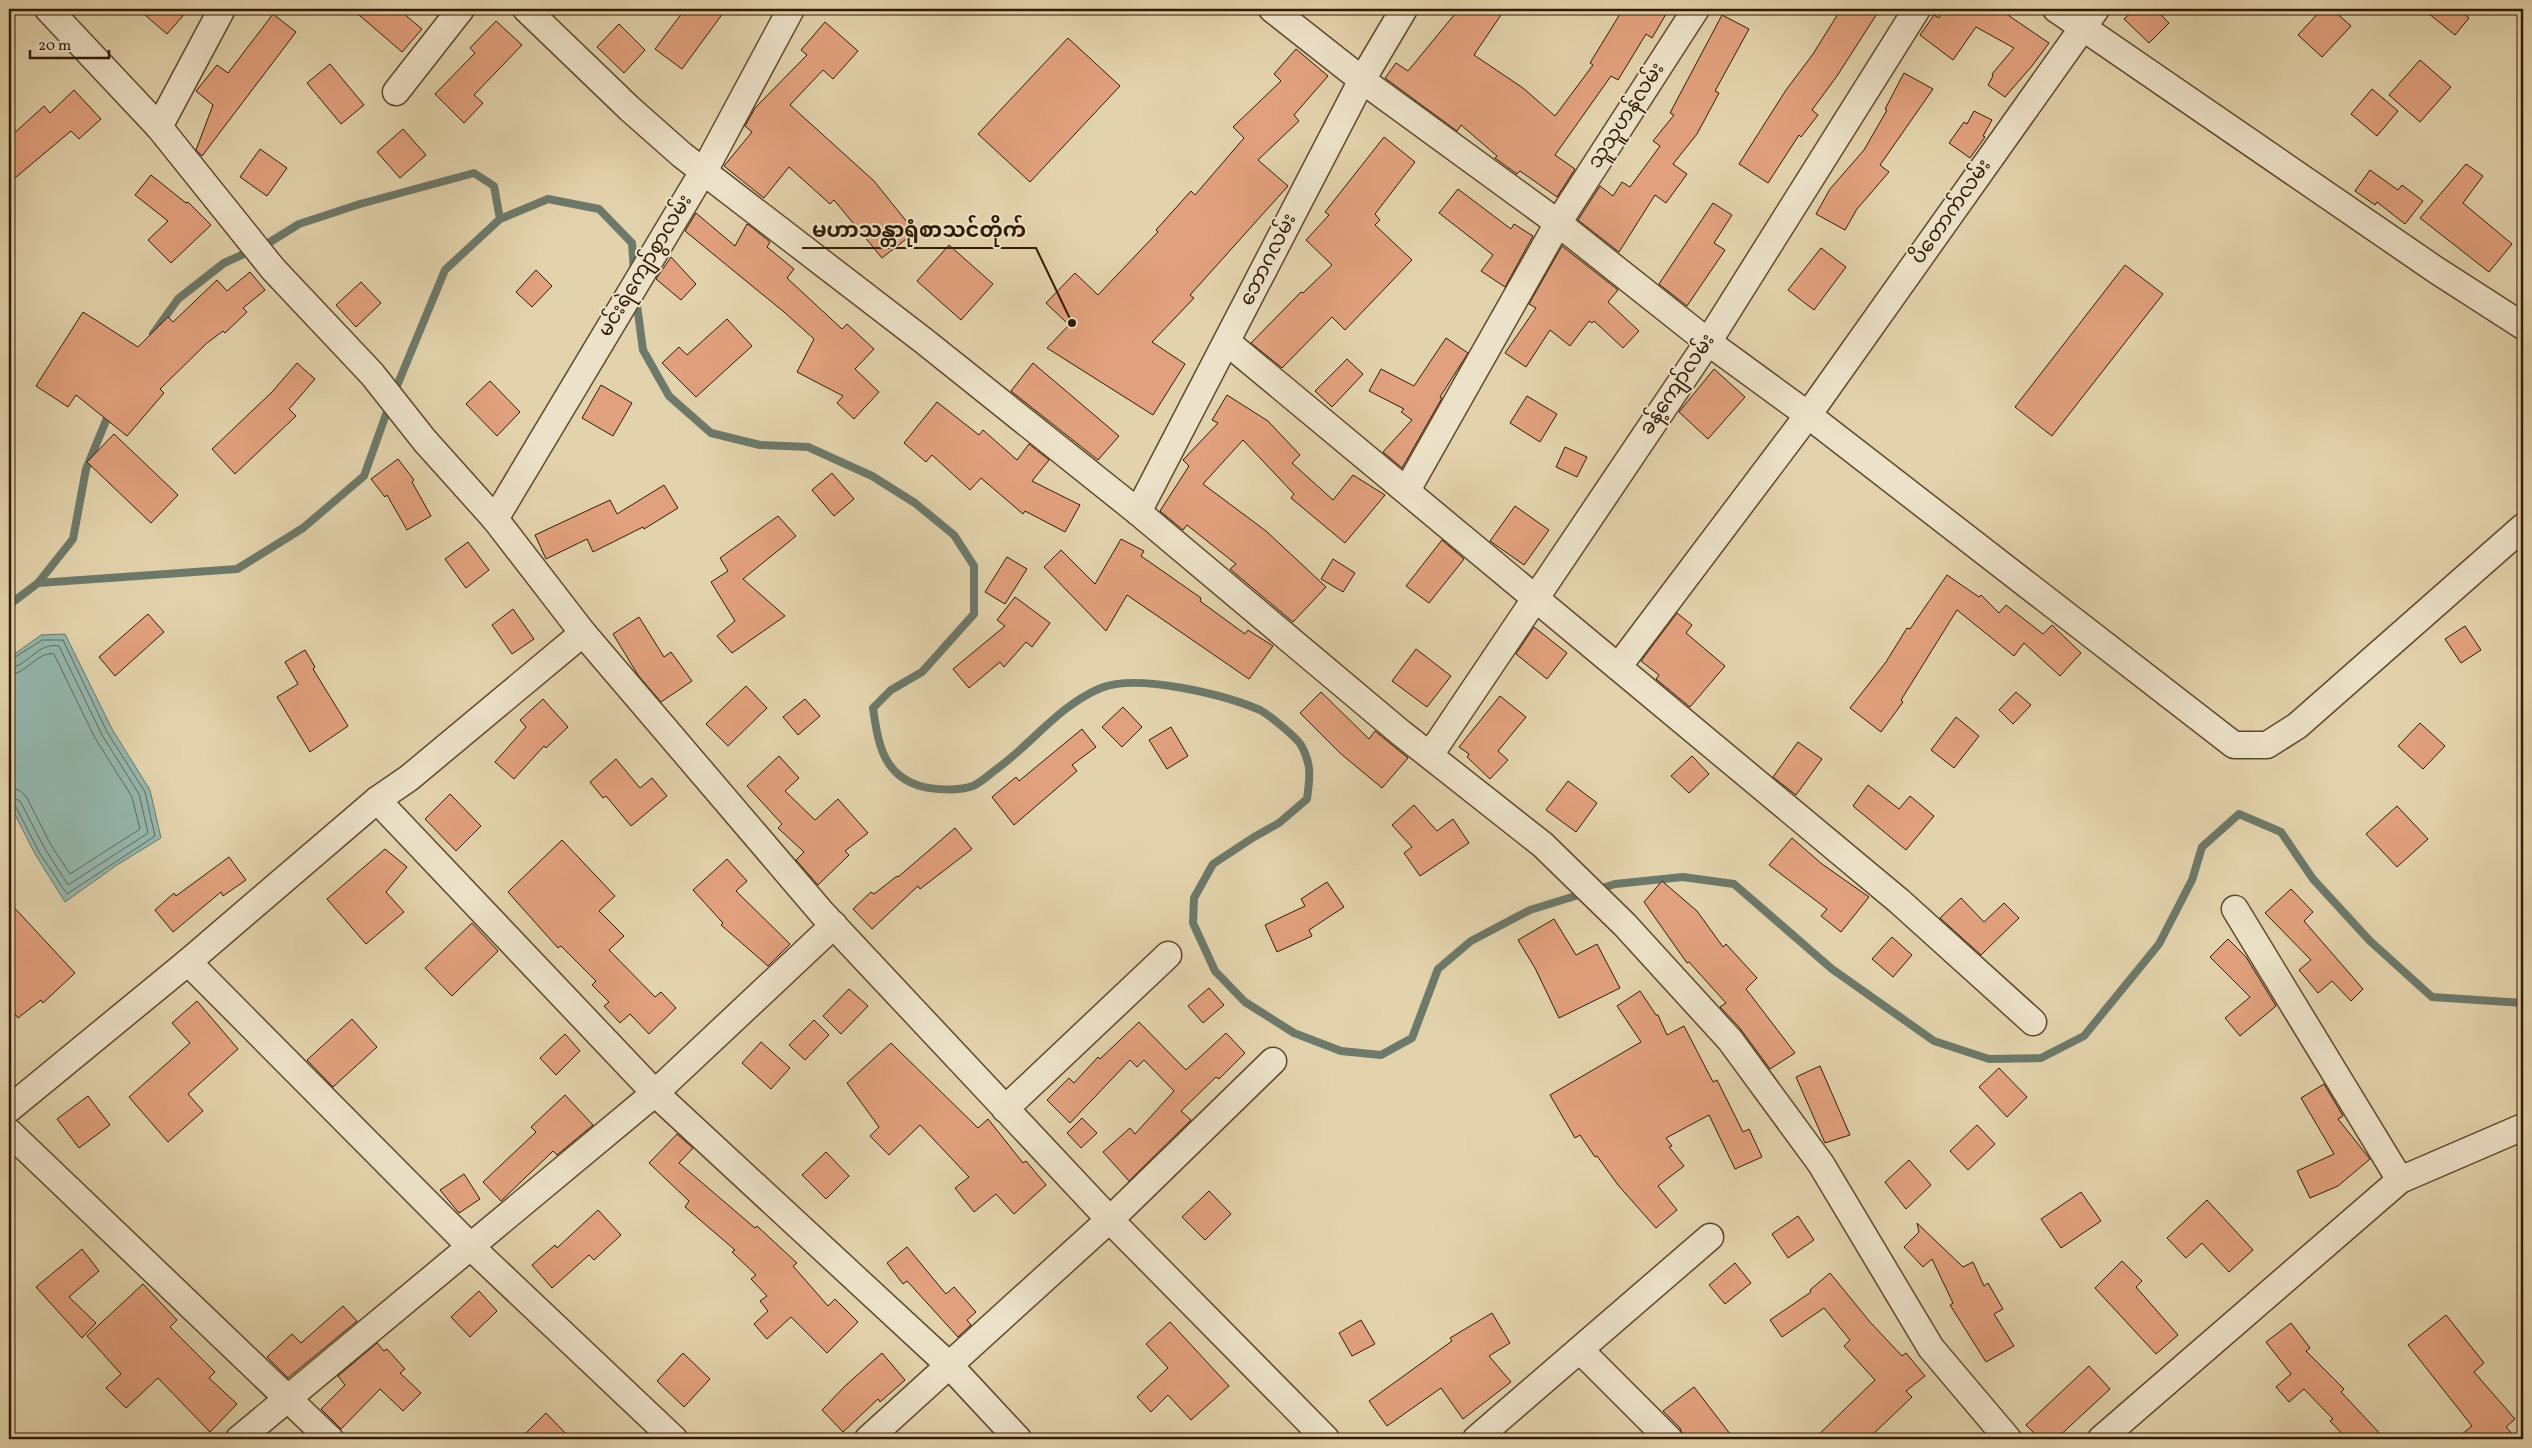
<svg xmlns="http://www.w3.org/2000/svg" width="2532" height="1448" font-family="Vollkorn,'Noto Sans Myanmar',serif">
<rect width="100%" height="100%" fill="#e3d3ac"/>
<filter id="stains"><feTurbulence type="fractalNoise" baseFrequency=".004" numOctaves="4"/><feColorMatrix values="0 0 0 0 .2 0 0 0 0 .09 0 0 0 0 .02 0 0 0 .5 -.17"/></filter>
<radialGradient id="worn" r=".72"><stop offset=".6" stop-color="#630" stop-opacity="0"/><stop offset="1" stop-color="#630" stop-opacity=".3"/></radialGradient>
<polygon fill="#95b7ae" stroke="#6d796a" points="65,634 112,729 150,790 161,838 117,865 65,902 35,854 9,803 9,658 41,635"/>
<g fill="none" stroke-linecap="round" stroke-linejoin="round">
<g stroke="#646958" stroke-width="1">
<polyline points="9,661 42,640 63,640 107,732 145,792 155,836 67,894 39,852 15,805 9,802"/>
<path d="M 9,668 C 29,666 37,642 59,646 L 102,735 L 139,794 L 148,833 L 68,885 L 45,849 L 20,801 L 9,796"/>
<path d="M 9,675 C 26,674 38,651 54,654 L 95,738 L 132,797 L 140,829 L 70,874 L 51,845 L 26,796 L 19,790 L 9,788"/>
</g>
<g stroke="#6d796a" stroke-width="8">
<path d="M 636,298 L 643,350 L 669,396 L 711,433 L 760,445 L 808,447 L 872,476 L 915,503 L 954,535 L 974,566 L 974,614 L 922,672 L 891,690 L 873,708 C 878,743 883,775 920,786 C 933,790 960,791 973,786 C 980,783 988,776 994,771 C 1031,745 1059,705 1101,688 C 1138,673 1225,695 1260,710 C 1268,714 1296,737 1301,745 C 1312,764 1310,778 1307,799 L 1279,823 L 1254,837 L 1213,864 L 1194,898 L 1193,923 L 1215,971 L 1245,1002 L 1294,1033 L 1341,1051 L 1381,1055 L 1412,1038 L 1438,969 L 1471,941 L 1530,910 L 1585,893"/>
<polyline points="153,334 178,299 224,263 270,242 299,224 360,204 474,173 494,186 500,219"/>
<polyline points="394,393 445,270 500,219 548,199 599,209 632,243 634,272"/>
<polyline points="38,583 73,539 86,469 110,411"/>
<polyline points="9,605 38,583 237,569 303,528 364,476 389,406"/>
<polyline points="1596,890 1615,884 1683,877 1734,884 1832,969 1934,1041 1989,1059 2041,1058 2084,1036 2159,944 2192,880 2202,847 2239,814 2281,832 2313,879 2370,941 2432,997 2523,1003"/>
</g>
</g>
<g fill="#e2a17e" stroke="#321b03">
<polygon points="138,9 189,9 167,34"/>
<polygon points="352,9 398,9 422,29 402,52"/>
<polygon points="685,9 726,9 682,69 655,49"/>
<polygon points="1459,9 1505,9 1474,55 1523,88 1555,116 1593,65 1590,63 1623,9 1669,9 1652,38 1646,34 1618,80 1611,76 1555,155 1575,169 1557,197 1520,171 1517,174 1495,158 1497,156 1461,125 1457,131 1385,78 1396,63 1408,71"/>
<polygon points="1841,9 1880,9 1837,76 1812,110 1818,115 1801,137 1799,135 1768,183 1739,164 1786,90 1813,54"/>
<polygon points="1943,9 1999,9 2049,43 2032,66 2005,97 1988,85 1993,76 1992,74 2014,48 1976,27 1953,60 1920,35 1934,15 1939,18"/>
<polygon points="2135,9 2155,9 2169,23 2149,43 2124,19"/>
<polygon points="2322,9 2332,9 2351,26 2322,57 2298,35"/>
<polygon points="2423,9 2458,9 2469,18 2455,35"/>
<polygon points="273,14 296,32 202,156 196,150 213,105 196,91 217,65 228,73"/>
<polygon points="1722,15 1749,29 1715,91 1719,93 1697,134 1673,164 1687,174 1666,203 1655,195 1619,252 1578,220 1600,186 1613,196 1622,182 1630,187 1660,146 1653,141 1674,115 1670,113"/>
<polygon points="496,21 522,45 474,95 483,103 464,123 435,94 475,53 470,48"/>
<polygon points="825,22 858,51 833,79 823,70 790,105 874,181 915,232 882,258 834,200 830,204 789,167 764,198 724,166 752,132 745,126 755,108 807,55 801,50"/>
<polygon points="619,24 645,50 624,73 597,47"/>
<polygon points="1068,38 1120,86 1030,182 978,134"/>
<polygon points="1296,49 1328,76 1294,115 1299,121 1258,160 1288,186 1190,295 1194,298 1152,342 1185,364 1153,415 1047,348 1069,325 1046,303 1075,273 1098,295 1158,232 1156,230 1191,191 1195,195 1244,138 1233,127 1281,81 1274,74"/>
<polygon points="2420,60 2451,87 2420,122 2389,95"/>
<polygon points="330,64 364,105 341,124 307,83"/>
<polygon points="1904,73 1933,89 1880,165 1889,172 1857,209 1845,230 1816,214 1830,189 1864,150 1887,110 1885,109"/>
<polygon points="2372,89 2398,111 2377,136 2351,114"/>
<polygon points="74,90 101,119 79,139 71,131 9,183 9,138 44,106 50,113"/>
<polygon points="1974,111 1992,120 1983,136 1985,137 1970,158 1949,143 1964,122 1967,124"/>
<polygon points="403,129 426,155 400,178 377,152"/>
<polygon points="1384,137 1415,162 1375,214 1380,220 1375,225 1412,260 1345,330 1332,317 1282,368 1251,343 1301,292 1303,293 1332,265 1306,240 1329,215 1325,212"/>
<polygon points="260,149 287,168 267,196 240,177"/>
<polygon points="2466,164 2483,176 2463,203 2512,244 2489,272 2420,218"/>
<polygon points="2370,170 2398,190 2402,185 2423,201 2405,224 2377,202 2375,205 2355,191"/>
<polygon points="151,175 186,203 188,202 211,225 171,263 148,240 168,221 135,195"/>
<polygon points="1458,189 1511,229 1514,224 1533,236 1505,287 1481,271 1493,255 1439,213"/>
<polygon points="1713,203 1732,215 1714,243 1725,250 1687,306 1659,284"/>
<polygon points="696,213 735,246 747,224 749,225 770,242 767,247 794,269 787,278 842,329 847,324 874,349 855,369 879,392 854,419 837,403 843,396 797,372 814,339 784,312 685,231"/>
<polygon points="949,245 993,284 961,320 917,281"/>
<polygon points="1562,246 1618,290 1608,302 1639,331 1623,348 1594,321 1592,323 1589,321 1570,346 1550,330 1526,367 1505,353 1536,308 1529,304"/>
<polygon points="1821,248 1846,267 1814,310 1788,290"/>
<polygon points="671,257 696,284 681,300 656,279"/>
<polygon points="2125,265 2163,294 2052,436 2015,407"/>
<polygon points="536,270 552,286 532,307 516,292"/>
<polygon points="250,272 265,290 243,308 247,312 225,333 223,331 207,343 160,389 164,393 127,436 76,395 68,407 36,386 83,312 138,347 168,317 173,322 217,280 227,291"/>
<polygon points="361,282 381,303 356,327 336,305"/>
<polygon points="727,319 752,346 696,397 662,363 679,347 687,355"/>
<polygon points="1446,338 1468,353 1440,397 1442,398 1402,468 1383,452 1412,420 1401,412 1404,409 1369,391 1381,369 1414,386"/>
<polygon points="1347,359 1363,374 1332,407 1315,391"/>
<polygon points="297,363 315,379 289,409 296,416 235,474 212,449 272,392"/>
<polygon points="1033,363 1119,436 1098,460 1011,391"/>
<polygon points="1714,369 1745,397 1708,439 1679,412"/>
<polygon points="490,381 520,412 497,436 466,404"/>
<polygon points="601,385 632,403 613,436 582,418"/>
<polygon points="1227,395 1268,421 1300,455 1292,463 1333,500 1353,475 1385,495 1345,543 1291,498 1294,494 1243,440 1203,484 1266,531 1326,587 1293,622 1230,569 1236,564 1187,525 1183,530 1160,511 1189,466 1183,460 1218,423 1212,420"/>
<polygon points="1527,396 1557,414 1540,442 1510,423"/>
<polygon points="937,402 979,435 983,430 1017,460 1029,444 1049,460 1032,481 1080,505 1065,532 1025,511 1023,514 981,478 970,490 932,455 926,462 904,443"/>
<polygon points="114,434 178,495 151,523 87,462"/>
<polygon points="1565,447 1587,457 1577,477 1556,467"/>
<polygon points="398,459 414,480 412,482 431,516 407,530 387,495 385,497 371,479"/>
<polygon points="832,473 854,499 834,516 812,490"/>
<polygon points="664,485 678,508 644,529 643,527 593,552 587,539 546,559 535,535 610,500 617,514"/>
<polygon points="1515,506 1549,530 1524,565 1490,541"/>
<polygon points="778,516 796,536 743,579 785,616 732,653 717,636 735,621 711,582 728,571 720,558"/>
<polygon points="1121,539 1144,551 1141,556 1201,598 1200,601 1245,634 1248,630 1273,646 1249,679 1127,595 1106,631 1044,567 1061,550 1095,584"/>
<polygon points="1442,540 1464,559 1429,603 1406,586"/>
<polygon points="468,542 489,570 466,588 445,559"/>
<polygon points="1007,557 1027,569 1005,604 985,592"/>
<polygon points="1333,559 1355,573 1343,592 1321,579"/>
<polygon points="1947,575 1979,597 1981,595 1999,613 2006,605 2043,634 2052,625 2081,653 2060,676 2024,643 2014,656 1957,610 1901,700 1903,702 1881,732 1850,708 1886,662 1907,628 1910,629"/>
<polygon points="1015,597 1050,623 1032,647 1026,642 1004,667 1000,662 969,688 953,669 1005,626 997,620"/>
<polygon points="513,609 534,639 512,654 492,625"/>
<polygon points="1677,613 1692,625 1686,633 1725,666 1690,707 1656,679 1659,675 1641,661"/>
<polygon points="148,614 164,632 115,676 99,657"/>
<polygon points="639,617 664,657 671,652 692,681 661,702 638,675 613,634"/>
<polygon points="2465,626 2481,650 2461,663 2445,639"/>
<polygon points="1534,627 1567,653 1547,679 1516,654"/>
<polygon points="1416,649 1451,676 1427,707 1392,681"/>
<polygon points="305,650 315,667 313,669 348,726 310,752 277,697 298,684 285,662"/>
<polygon points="746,686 767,708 728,746 706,724"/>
<polygon points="1321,692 1369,739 1375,731 1408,758 1382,788 1340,753 1300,713"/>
<polygon points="2016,692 2031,705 2013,724 1999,710"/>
<polygon points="1500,696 1526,717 1498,751 1508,760 1490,779 1467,757 1469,754 1459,747"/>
<polygon points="543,699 568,727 546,748 544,746 514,779 495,762 526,727 520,720"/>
<polygon points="805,699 820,716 798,735 783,717"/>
<polygon points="1123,707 1142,727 1122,747 1102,727"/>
<polygon points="1956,717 1979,736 1954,768 1931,750"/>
<polygon points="2420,723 2445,746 2423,769 2398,746"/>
<polygon points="1171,727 1188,756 1167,769 1149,740"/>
<polygon points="1082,729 1096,747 1072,765 1077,771 1014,825 992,797 1016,777 1019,781"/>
<polygon points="1798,742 1822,759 1796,795 1773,777"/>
<polygon points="779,756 799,778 785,791 815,820 838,799 868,833 845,851 849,855 818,885 796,860 804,852 778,828 782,824 747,786"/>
<polygon points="1692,756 1709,774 1689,793 1671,776"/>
<polygon points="616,759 640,788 652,778 667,796 631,826 606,796 603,798 590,782"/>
<polygon points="1568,781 1597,803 1576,832 1546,810"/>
<polygon points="1868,785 1899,809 1910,796 1934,816 1906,850 1853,806"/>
<polygon points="450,794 481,826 456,851 425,819"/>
<polygon points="1414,805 1437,831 1453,819 1469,843 1420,876 1404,853 1412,847 1392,825"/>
<polygon points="2397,806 2428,839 2397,867 2366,834"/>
<polygon points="955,828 972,849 920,889 918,886 872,929 853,909 871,892 874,894 897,876 898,877"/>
<polygon points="1792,838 1822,864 1869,897 1841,932 1821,916 1827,909 1769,865"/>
<polygon points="562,840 615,896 599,911 624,936 609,950 655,997 661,992 676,1008 649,1034 630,1014 620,1023 604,1006 609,1002 592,985 596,981 561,946 558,948 508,892"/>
<polygon points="385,849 407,867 386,892 404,912 366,944 327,899"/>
<polygon points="229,857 246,880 223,896 221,892 173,932 155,910 174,893 176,896"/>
<polygon points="727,859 747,881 736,891 790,944 768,966 721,925 723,923 693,890"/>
<polygon points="1662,881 1697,911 1723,947 1726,944 1757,978 1746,989 1795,1053 1770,1069 1739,1027 1720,1007 1726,1003 1689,962 1687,963 1644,902"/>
<polygon points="1327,882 1344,907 1309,930 1312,936 1277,952 1265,925 1305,906 1301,899"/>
<polygon points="2291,889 2313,912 2304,921 2363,989 2351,1001 2332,981 2318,993 2299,970 2311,960 2265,913"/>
<polygon points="1961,898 1984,922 2004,903 2019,918 1981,955 1940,918"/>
<polygon points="9,902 75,973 43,1003 41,1000 18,1018 9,1006"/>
<polygon points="1554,919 1576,955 1597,944 1620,988 1559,1018 1535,968 1518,940"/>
<polygon points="472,923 498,951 452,996 425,968"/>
<polygon points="1892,937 1912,955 1893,977 1872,959"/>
<polygon points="2228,939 2246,957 2276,1006 2240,1036 2225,1018 2250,997 2210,957"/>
<polygon points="1209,988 1224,1005 1203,1023 1188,1006"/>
<polygon points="849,989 868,1006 841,1034 823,1016"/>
<polygon points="1640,991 1656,1015 1658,1015 1667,1035 1684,1026 1713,1082 1717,1080 1743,1132 1749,1129 1762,1157 1735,1169 1709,1115 1666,1138 1672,1146 1669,1147 1684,1166 1658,1186 1677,1210 1656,1228 1618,1185 1597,1156 1595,1157 1580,1135 1575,1138 1550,1095 1641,1042 1617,1006"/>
<polygon points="197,1001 238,1049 188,1094 203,1111 168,1142 129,1097 190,1043 172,1023"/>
<polygon points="352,1019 377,1047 333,1087 307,1060"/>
<polygon points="814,1020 829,1035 805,1060 789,1045"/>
<polygon points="1139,1022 1186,1070 1226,1033 1245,1053 1219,1079 1216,1077 1181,1111 1191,1120 1129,1181 1103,1152 1130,1128 1135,1134 1174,1091 1144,1060 1137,1067 1130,1060 1070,1123 1047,1100 1069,1078 1074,1083 1098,1057 1100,1059"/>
<polygon points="565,1034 580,1051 556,1075 540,1058"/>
<polygon points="761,1042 790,1068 771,1089 742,1063"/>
<polygon points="891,1043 978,1128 988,1119 1023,1163 1026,1161 1046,1185 1014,1214 996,1194 974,1212 955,1188 969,1177 920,1125 889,1155 870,1136 879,1127 847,1083"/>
<polygon points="1820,1066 1850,1135 1825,1143 1796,1077"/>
<polygon points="1999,1068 2027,1097 2007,1117 1979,1087"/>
<polygon points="2324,1084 2343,1116 2338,1119 2370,1159 2338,1186 2310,1198 2297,1171 2334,1154 2301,1098"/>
<polygon points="565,1095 593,1125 557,1155 553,1151 501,1201 483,1182 536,1132 531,1127"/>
<polygon points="88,1096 110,1125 79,1148 57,1119"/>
<polygon points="1082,1118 1097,1133 1081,1148 1067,1133"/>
<polygon points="1977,1125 1995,1144 1968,1170 1950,1151"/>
<polygon points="677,1134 693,1148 679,1163 755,1228 757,1226 797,1263 793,1266 828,1306 835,1299 858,1322 827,1353 791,1317 767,1339 754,1324 768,1311 760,1301 767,1296 751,1279 756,1275 732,1252 735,1250 685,1207 689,1201 649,1163"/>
<polygon points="826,1152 849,1176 826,1199 802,1175"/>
<polygon points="1909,1160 1931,1185 1906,1209 1885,1182"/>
<polygon points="464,1174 480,1199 459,1213 440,1190"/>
<polygon points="1209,1191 1231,1214 1205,1240 1182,1217"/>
<polygon points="2081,1192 2101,1221 2061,1248 2041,1219"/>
<polygon points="2207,1200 2253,1250 2229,1272 2202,1243 2186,1258 2167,1238"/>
<polygon points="598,1210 621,1235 594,1260 589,1255 552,1288 532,1265 555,1245 557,1248"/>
<polygon points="1798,1216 1814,1240 1788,1258 1772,1234"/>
<polygon points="1917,1223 1963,1267 1973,1262 1984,1286 1988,1283 2003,1309 1994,1314 2014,1346 1986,1362 1950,1305 1953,1303 1932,1259 1923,1267 1904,1247 1919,1232"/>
<polygon points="907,1247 946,1294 954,1287 976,1312 967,1320 971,1325 958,1337 907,1281 903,1284 887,1263"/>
<polygon points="82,1249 99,1271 69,1297 96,1323 82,1338 36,1287"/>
<polygon points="2122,1261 2142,1281 2136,1287 2178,1335 2156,1354 2095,1288"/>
<polygon points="1735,1263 1751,1283 1725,1304 1709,1285"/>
<polygon points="1830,1273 1870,1322 1902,1356 1906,1353 1925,1376 1906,1391 1912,1397 1868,1439 1814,1439 1875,1380 1844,1346 1850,1340 1824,1308 1782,1337 1770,1320 1811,1292 1810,1290"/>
<polygon points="143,1284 177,1320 170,1327 215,1372 209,1378 237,1404 210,1432 158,1378 126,1408 106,1388 121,1374 87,1336"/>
<polygon points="479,1291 497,1311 470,1337 451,1317"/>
<polygon points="343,1306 357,1321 288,1378 267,1357 292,1334 301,1343"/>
<polygon points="1492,1313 1510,1343 1489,1356 1511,1382 1463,1419 1441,1388 1387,1426 1369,1401 1452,1341 1450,1338"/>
<polygon points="2446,1315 2484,1363 2474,1372 2515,1419 2506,1427 2517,1439 2456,1439 2472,1426 2408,1345"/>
<polygon points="1361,1320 1375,1344 1352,1356 1339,1333"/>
<polygon points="1170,1322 1229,1386 1191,1420 1168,1395 1151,1412 1137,1397 1168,1368 1146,1344"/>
<polygon points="2291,1323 2310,1348 2306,1351 2344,1389 2341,1392 2385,1439 2347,1439 2330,1421 2333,1419 2304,1389 2289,1402 2276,1387 2291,1374 2266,1342"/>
<polygon points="377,1343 384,1351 387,1349 405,1369 400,1373 421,1393 403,1411 380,1389 341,1429 321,1409 345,1385 338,1376"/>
<polygon points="683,1353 710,1379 684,1407 657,1381"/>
<polygon points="882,1353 905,1380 880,1402 878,1399 843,1432 822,1410 845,1386"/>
<polygon points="2089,1366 2110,1389 2056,1439 2040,1439 2026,1425"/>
<polygon points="1694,1387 1734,1439 1684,1439 1680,1428 1663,1411"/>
<polygon points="546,1413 571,1439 520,1439"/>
</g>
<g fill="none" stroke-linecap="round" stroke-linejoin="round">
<g stroke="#5e492d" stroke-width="29">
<g id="minor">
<polyline points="48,9 159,127 273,269 372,374 425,441 495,519 583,633 822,913 1110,1220 1326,1439"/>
<polyline points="526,9 630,109 682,155 924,341 1138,512 1401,733 1543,845 1625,925 1730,1040 1821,1164 1931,1348 2008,1439"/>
<polyline points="1272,9 1362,80 1558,223 1708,342 1808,415 2234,745 2267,745 2297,726 2523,527"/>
<polyline points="2056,9 2436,270 2523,326"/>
<polyline points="396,92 461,9"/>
<polyline points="159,127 222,9"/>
<polyline points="1227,342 1618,667"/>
<polyline points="1407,490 1558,223 1696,9"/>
<polyline points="1138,512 1362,80 1404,9"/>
<polyline points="495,519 710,160 791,9"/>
<polyline points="1430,755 1708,342 1917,9"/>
<polyline points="377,800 655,1093 951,1367 1018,1439"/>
<polyline points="2235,909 2400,1180"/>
<polyline points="188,962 472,1248 674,1439"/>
<polyline points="2033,1022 1899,901 1618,667 1808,415 2096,9"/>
<polyline points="9,1109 188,962 377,800 409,778 583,633"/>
<polyline points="1005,1109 1168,955"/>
<polyline points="9,1132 330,1439"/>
<polyline points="1580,1350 1669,1439"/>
<polyline points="239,1439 655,1093 834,925"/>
<polyline points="868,1439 1120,1210 1273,1061"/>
<polyline points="1476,1439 1710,1237"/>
<polyline points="2101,1439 2400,1180 2523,1127"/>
</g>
</g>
<use href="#minor" stroke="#ede2c9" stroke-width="26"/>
</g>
<g text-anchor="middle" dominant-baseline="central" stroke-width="4" stroke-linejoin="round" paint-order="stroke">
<g font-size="20" fill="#321b03" stroke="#ede2c9">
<text transform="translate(1627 116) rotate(-57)">သူသူဟန်လမ်း</text>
<text transform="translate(1952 212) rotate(-55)">ပိတောက်လမ်း</text>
<text transform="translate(1269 260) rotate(-63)">ဘောဂလမ်း</text>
<text transform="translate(646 266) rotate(-59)">မင်းရဲကျော်စွာလမ်း</text>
<text transform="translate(1678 385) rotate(-56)">ခန့်ကျော်လမ်း</text>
</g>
</g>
<path fill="none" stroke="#321b03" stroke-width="2" d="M1072 323L1036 248H802"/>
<circle fill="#321b03" stroke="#ede2c9" stroke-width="2" cx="1072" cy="323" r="5"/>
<g font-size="21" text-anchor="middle" font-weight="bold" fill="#321b03" stroke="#ede2c9" stroke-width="4" stroke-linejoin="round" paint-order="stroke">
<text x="919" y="237">မဟာသန္တာရုံစာသင်တိုက်</text>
</g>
<rect width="2532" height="1448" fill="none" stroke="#e3d3ac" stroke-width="30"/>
<rect x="10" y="10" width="2512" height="1428" fill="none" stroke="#321b03" stroke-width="2.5"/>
<rect x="15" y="15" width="2502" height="1418" fill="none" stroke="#321b03"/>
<path d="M30 50v8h79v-8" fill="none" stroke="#321b03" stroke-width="2.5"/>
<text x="38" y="50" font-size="15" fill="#321b03" stroke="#ede2c9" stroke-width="4" paint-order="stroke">20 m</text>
<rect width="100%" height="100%" filter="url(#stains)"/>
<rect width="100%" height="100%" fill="url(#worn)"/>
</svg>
